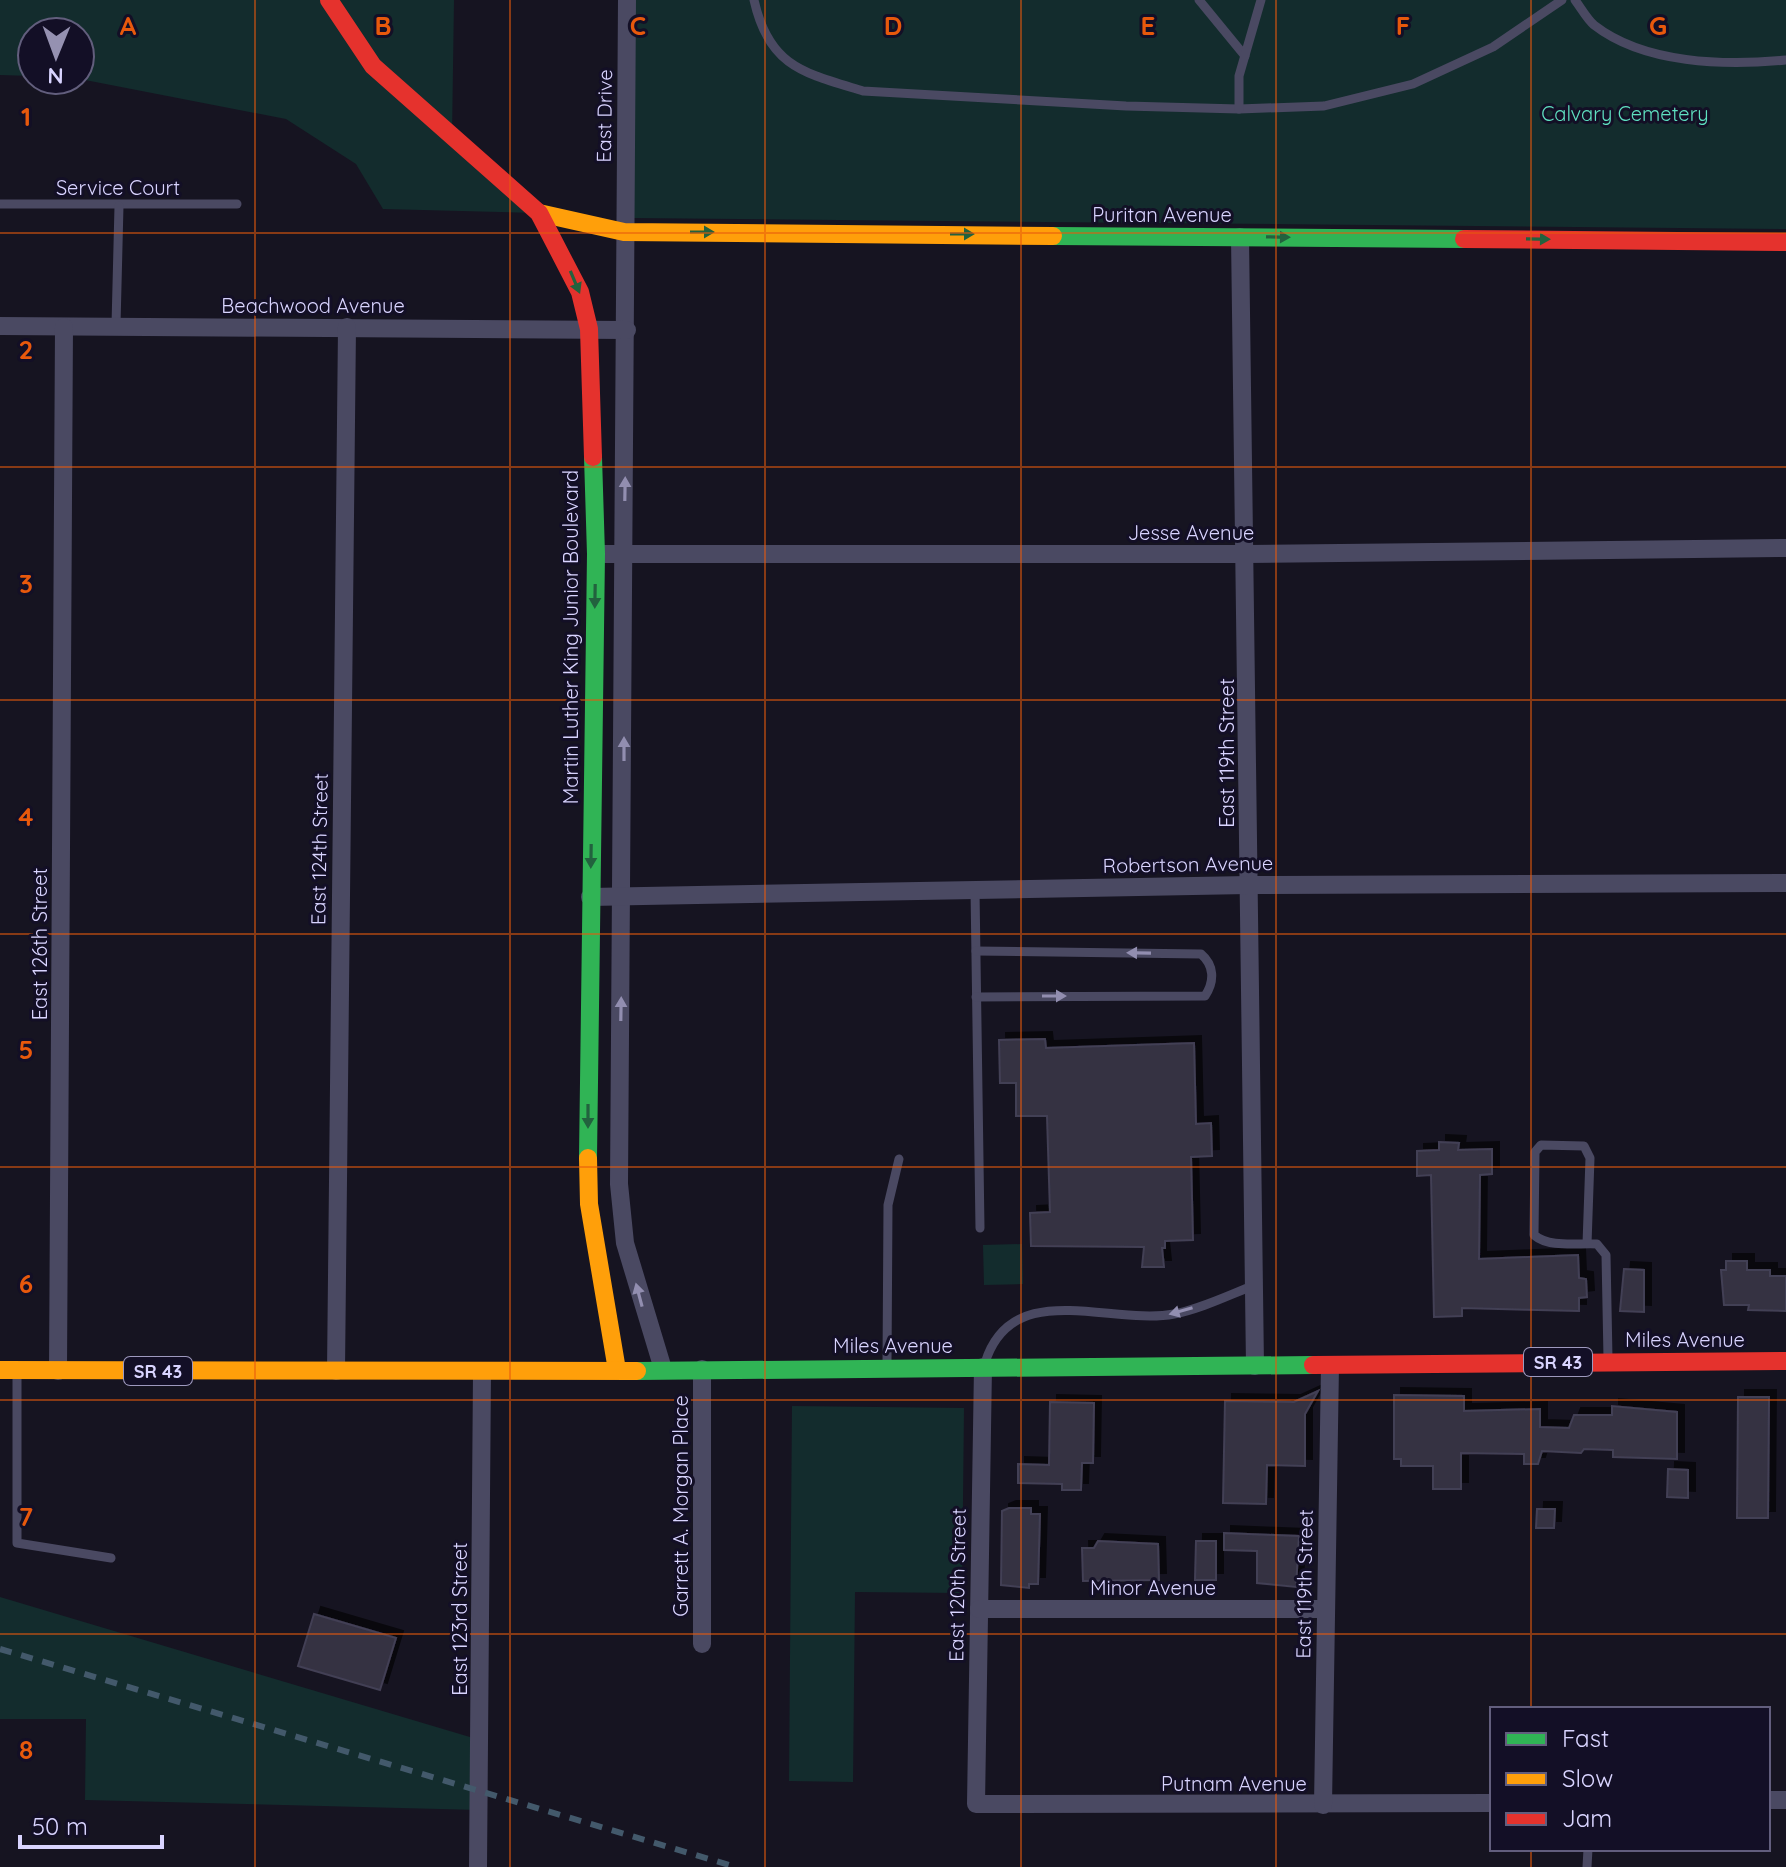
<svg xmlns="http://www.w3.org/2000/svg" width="1786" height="1867" font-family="Quicksand,sans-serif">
<defs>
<filter id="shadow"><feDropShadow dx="7" dy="-7" stdDeviation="0" flood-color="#0009"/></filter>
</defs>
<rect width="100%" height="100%" fill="#161421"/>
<g fill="#132c2d">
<polygon points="0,0 454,0 452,136 539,213 383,209 356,164 286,119 80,79 80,32 32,32 32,76 0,75"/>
<polygon points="633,0 1786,0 1786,229 632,218"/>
<polygon points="1022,1244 1023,1284 984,1285 983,1245"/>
<polygon points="792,1406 964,1408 962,1593 855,1592 853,1782 789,1781"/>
<polygon points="0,1597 480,1740 479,1810 85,1800 86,1719 0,1719"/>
</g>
<g fill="#343243" stroke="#433f54" stroke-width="2" filter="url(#shadow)">
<polygon points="1045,1039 1046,1048 1194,1043 1196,1124 1211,1123 1212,1156 1191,1157 1193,1240 1165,1241 1165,1248 1162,1248 1164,1267 1142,1267 1144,1247 1031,1246 1030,1213 1050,1212 1047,1116 1016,1116 1016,1083 1000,1083 999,1040"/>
<polygon points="1439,1142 1459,1143 1458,1150 1492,1149 1492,1174 1480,1175 1479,1259 1578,1255 1579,1278 1586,1279 1587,1297 1579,1298 1579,1311 1462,1308 1462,1316 1434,1317 1431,1175 1417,1176 1417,1151 1439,1150"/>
<polygon points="1726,1261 1747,1261 1747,1270 1770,1270 1770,1276 1786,1276 1786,1311 1748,1310 1749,1305 1724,1305 1721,1270 1726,1270"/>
<polygon points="1624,1269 1644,1270 1644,1312 1620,1311"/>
<polygon points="1318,1391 1305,1414 1305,1466 1267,1465 1266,1504 1223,1503 1225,1401 1294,1402"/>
<polygon points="1394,1395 1464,1396 1464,1411 1540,1409 1540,1427 1569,1428 1574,1415 1612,1415 1612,1406 1677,1412 1677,1459 1613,1457 1613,1450 1584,1449 1581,1453 1542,1451 1538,1464 1524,1464 1524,1454 1461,1453 1461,1489 1433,1489 1433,1466 1401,1466 1401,1459 1394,1459"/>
<polygon points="1738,1397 1769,1397 1768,1518 1737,1518"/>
<polygon points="1050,1402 1094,1403 1093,1463 1082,1463 1081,1490 1062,1490 1062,1484 1018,1483 1018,1464 1049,1465"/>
<polygon points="1668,1469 1688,1470 1688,1498 1667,1497"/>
<polygon points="1009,1508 1031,1508 1031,1514 1040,1514 1038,1584 1029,1584 1029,1588 1001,1585 1002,1511"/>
<polygon points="1537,1509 1555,1509 1554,1528 1536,1528"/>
<polygon points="1224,1533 1299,1536 1296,1587 1257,1583 1257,1551 1224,1550"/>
<polygon points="1098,1541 1158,1544 1159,1580 1083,1581 1082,1548 1094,1548"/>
<polygon points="1196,1541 1216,1541 1216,1580 1195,1580"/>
<polygon points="314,1614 396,1638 380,1690 298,1666"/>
</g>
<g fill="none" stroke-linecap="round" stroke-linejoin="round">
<g stroke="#4a4962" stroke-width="9">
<path d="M 754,0 C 769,67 804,73 863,91 L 1126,106 L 1239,109 L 1324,106 L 1413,84 L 1493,47 L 1562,0"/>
<polyline points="1199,0 1245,56"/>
<path d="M 1575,0 C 1581,8 1587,19 1594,25 C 1644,64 1725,66 1786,60"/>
<polyline points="1239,109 1239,76 1261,0"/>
<polyline points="0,204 237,204"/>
<polyline points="116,325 119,206"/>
<polyline points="975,890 980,1228"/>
<path d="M 976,951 L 1201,954 C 1214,965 1215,981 1205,996 L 976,997"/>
<path d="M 1587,1244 L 1590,1158 L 1584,1146 L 1541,1145 L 1535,1152 L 1534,1235 C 1549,1248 1577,1243 1597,1244 L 1606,1255 L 1608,1358"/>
<path d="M 985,1363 C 1012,1276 1111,1326 1174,1314 C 1201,1309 1229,1295 1255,1285"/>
<polyline points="887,1364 888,1205 899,1159"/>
<polyline points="17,1374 17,1543 111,1558"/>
<polyline points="1587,1867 1588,1849"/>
</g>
<g stroke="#4a4962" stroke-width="18">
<polyline points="627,0 619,1184 625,1243 663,1369"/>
<polyline points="1240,237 1255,1366"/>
<polyline points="0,326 627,330"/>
<polyline points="596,554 1247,554 1786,548"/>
<polyline points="590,897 1248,885 1786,883"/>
<polyline points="983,1367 976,1804 1492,1803"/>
<polyline points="702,1369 702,1644"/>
<polyline points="58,1371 64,327"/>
<polyline points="336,1371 347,327"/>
<polyline points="979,1609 1326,1609"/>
<polyline points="1768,1800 1786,1800"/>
<polyline points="1323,1805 1330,1365"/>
<polyline points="478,1867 482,1372"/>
</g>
<g stroke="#30b455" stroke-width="18">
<polyline points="1053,236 1464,239"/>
<polyline points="588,1158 596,554 593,457"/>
<polyline points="637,1371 1313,1365"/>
</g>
<g stroke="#ff9f0a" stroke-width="18">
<polyline points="539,213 624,232 1053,236"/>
<polyline points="588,1158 589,1204 617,1370"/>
<polyline points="0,1370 637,1371"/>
</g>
<g stroke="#e5322d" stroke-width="18">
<polyline points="329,0 373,66 539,213 580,292 589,329 593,457"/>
<polyline points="1464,239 1786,242"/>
<polyline points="1313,1365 1786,1361"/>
</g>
<polyline stroke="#43596b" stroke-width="6" stroke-dasharray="12 10" stroke-linecap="butt" points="0,1649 736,1867"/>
</g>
<defs><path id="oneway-solid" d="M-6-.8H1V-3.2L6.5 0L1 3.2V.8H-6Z" transform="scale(2)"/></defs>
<g fill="#22623e">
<use href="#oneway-solid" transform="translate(702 232)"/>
<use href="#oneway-solid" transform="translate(962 234)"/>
<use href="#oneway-solid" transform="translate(1278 237) rotate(1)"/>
<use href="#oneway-solid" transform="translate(1538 239) rotate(1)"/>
<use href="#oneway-solid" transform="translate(575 282) rotate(67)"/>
<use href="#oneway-solid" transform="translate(595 596) rotate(91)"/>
<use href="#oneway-solid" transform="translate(591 856) rotate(91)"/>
<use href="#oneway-solid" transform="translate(588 1116) rotate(90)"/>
</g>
<g fill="#928eb0">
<use href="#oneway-solid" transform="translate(625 489) rotate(-89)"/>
<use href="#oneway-solid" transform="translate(624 749) rotate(-90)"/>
<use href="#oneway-solid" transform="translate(1139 953) rotate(-179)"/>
<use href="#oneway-solid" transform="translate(1054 996)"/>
<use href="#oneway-solid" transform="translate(621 1009) rotate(-89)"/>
<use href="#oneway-solid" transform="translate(639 1295) rotate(-105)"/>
<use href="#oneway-solid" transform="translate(1181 1311) rotate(164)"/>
</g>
<path fill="none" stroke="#e8590c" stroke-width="2" stroke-opacity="0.55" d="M 255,0 L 255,1867M 510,0 L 510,1867M 765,0 L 765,1867M 1021,0 L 1021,1867M 1276,0 L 1276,1867M 1531,0 L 1531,1709M 0,233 L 1786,233M 0,467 L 1786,467M 0,700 L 1786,700M 0,934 L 1786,934M 0,1167 L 1786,1167M 0,1400 L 1786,1400M 0,1634 L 1786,1634M 1531,1849 L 1531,1867"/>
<g text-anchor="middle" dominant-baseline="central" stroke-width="6" stroke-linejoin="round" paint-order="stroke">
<g fill="#130f26" stroke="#9e99be" stroke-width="2">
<rect x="1524" y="1348" width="68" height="28" rx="6"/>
<rect x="124" y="1357" width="68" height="28" rx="6"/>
</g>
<g font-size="18" font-weight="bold" fill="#d9d4ff">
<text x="1558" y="1362">SR 43</text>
<text x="158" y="1371">SR 43</text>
</g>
<g font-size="20" fill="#5fe0c0" stroke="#130f26">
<text x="1625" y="113">Calvary Cemetery</text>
</g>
<g font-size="20" fill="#d9d4ff" stroke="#130f26">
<text transform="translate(604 116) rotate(-89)">East Drive</text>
<text x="118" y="187">Service Court</text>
<text x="1162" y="214">Puritan Avenue</text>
<text x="313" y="305">Beachwood Avenue</text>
<text x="1191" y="532">Jesse Avenue</text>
<text transform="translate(570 637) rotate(-90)">Martin Luther King Junior Boulevard</text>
<text transform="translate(1226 753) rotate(-90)">East 119th Street</text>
<text transform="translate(319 849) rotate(-89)">East 124th Street</text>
<text transform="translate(1188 864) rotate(-1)">Robertson Avenue</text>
<text transform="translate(39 944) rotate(-90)">East 126th Street</text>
<text x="1685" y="1339">Miles Avenue</text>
<text x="893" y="1345">Miles Avenue</text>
<text transform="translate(680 1506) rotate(-90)">Garrett A. Morgan Place</text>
<text transform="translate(1304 1584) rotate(-89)">East 119th Street</text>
<text transform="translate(957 1585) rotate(-89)">East 120th Street</text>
<text x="1153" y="1587">Minor Avenue</text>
<text transform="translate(459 1619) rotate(-90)">East 123rd Street</text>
<text x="1234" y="1783">Putnam Avenue</text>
</g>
</g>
<g font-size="26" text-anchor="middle" font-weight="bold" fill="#e8590c" stroke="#130f26" stroke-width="6" stroke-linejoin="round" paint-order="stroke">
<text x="128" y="35">A</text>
<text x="383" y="35">B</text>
<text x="638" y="35">C</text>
<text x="893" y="35">D</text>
<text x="1148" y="35">E</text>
<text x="1403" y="35">F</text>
<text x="1658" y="35">G</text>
<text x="26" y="126">1</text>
<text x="26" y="359">2</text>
<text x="26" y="593">3</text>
<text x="26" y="826">4</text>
<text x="26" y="1059">5</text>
<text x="26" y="1293">6</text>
<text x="26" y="1526">7</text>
<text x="26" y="1759">8</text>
</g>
<rect x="1490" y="1707" width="280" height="144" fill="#130f26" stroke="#625e7d" stroke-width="2"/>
<rect x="1506" y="1733" width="40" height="12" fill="#30b455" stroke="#625e7d" stroke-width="2"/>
<text x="1562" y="1747" font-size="24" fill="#d9d4ff">Fast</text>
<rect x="1506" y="1773" width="40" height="12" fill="#ff9f0a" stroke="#625e7d" stroke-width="2"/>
<text x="1562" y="1787" font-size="24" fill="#d9d4ff">Slow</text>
<rect x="1506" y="1813" width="40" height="12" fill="#e5322d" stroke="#625e7d" stroke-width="2"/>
<text x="1562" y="1827" font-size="24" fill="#d9d4ff">Jam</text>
<g transform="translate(56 56) rotate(181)"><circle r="38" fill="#130f26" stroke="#625e7d" stroke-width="2"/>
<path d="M0-6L14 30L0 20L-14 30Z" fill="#9591b1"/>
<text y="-12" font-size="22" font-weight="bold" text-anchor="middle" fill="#d9d4ff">N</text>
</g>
<path d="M20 1835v12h142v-12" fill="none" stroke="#d9d4ff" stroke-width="4"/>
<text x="32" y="1835" font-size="24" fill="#d9d4ff" stroke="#130f26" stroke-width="6" paint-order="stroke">50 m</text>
</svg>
